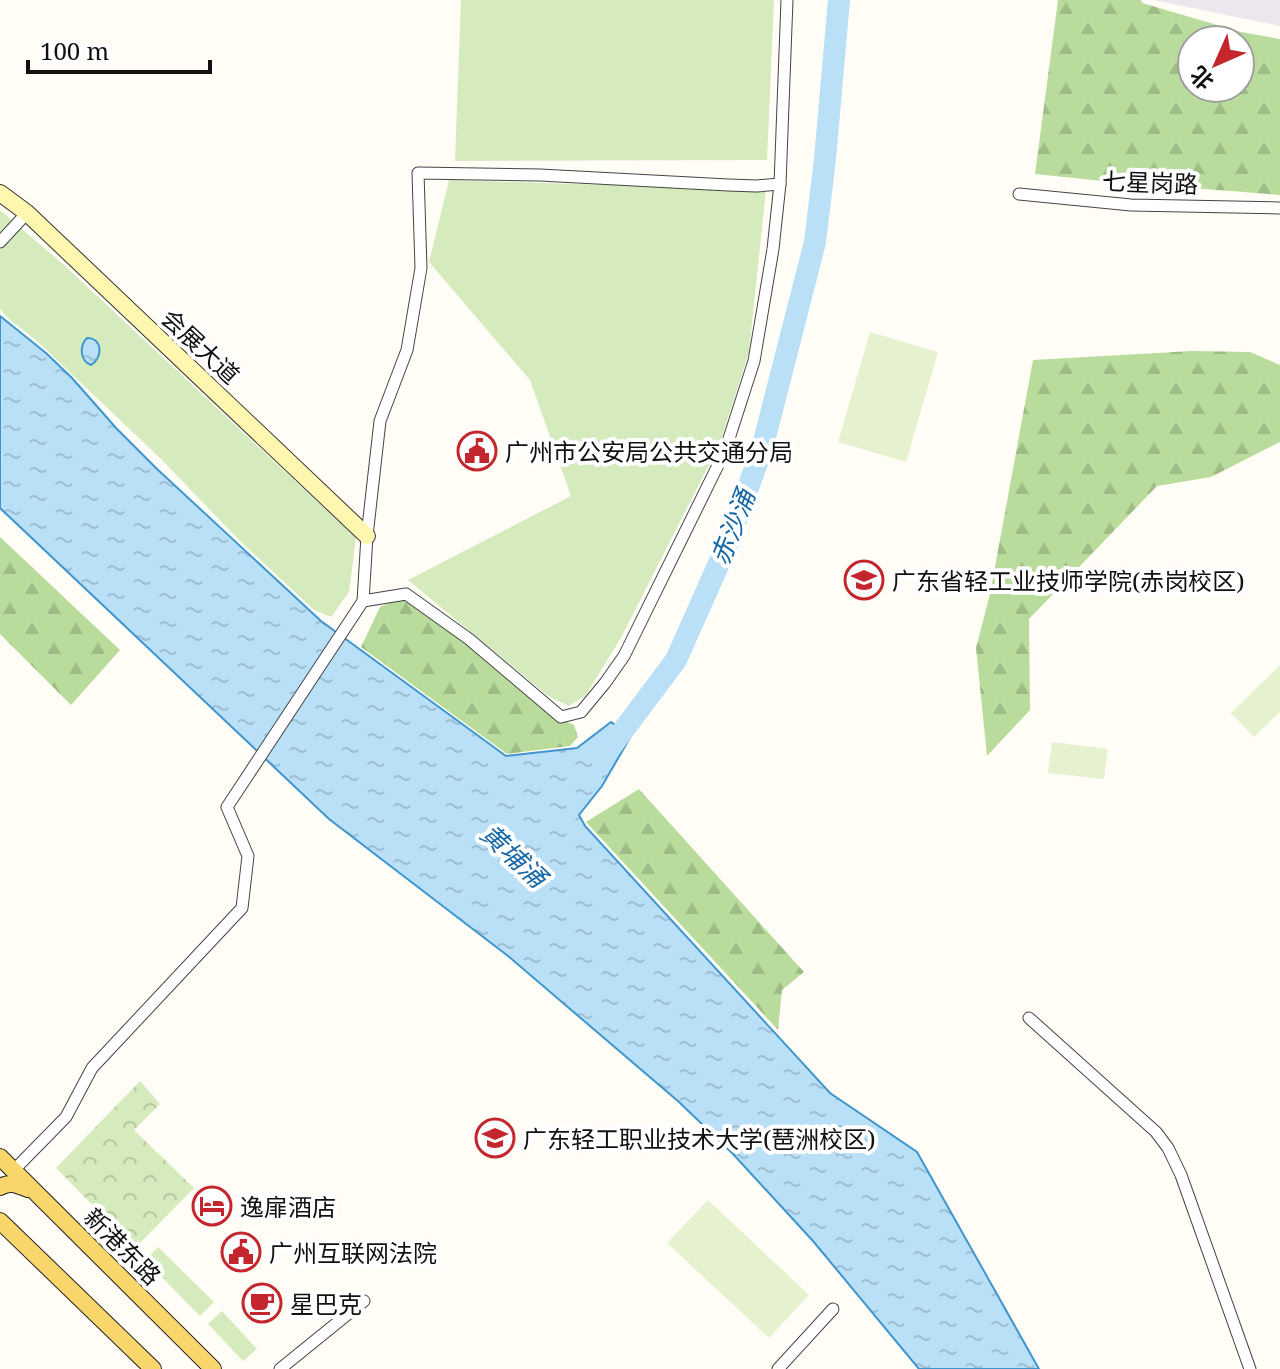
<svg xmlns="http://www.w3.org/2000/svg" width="1280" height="1369" font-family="'Noto Serif','Noto Sans SC',serif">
<defs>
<pattern id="forest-firs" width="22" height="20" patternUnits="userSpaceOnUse" patternTransform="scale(2)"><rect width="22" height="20" fill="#b9dc9c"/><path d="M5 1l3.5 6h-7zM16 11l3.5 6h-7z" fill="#9ebc85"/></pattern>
<pattern id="park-crowns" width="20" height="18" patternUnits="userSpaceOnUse" patternTransform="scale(2)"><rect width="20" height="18" fill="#d5ebbd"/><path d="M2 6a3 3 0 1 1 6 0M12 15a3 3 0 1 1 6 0" fill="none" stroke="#b6c8a1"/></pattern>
<pattern id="water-ripples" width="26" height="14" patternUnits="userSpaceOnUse" patternTransform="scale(2)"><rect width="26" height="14" fill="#b9e0f7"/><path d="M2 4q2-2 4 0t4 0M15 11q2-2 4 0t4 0" fill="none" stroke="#9ebfd3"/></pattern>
</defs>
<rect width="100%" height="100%" fill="#fffdf5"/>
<polygon fill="#eee6ef" points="1153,0 1280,0 1280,26"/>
<g fill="#d5ebbd">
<polygon points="461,0 774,0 767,160 455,161"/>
<polygon points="449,180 766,190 749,352 720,443 622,636 586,695 569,706 548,696 408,580 571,496 530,380 429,262"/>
<polygon points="0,210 65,266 356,538 349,592 331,617 314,610 240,541 161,459 38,342 9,319 0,309"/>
<polygon points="158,1247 214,1302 200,1316 145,1260"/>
<polygon points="222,1311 257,1349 243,1361 208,1324"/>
</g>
<g fill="url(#forest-firs)" fill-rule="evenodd">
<path d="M 1058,0 L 1141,0 L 1142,3 L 1241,32 L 1280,39 L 1280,195 L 1103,181 L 1035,174 ZM 1192,40 L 1240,40 L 1240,88 L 1192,88 Z"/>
<polygon points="1192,351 1250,352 1280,365 1280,442 1211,477 1157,486 1029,619 1030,710 987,756 976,648 990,594 1033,360"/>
<polygon points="0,537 120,650 71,705 0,634"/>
<polygon points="405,596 467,639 556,717 574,725 578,737 570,746 507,754 361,647 380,607"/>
<polygon points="639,789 804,972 782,990 778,1030 586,822"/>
</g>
<polygon fill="url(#park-crowns)" points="140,1081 160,1104 134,1130 194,1188 135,1248 56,1168"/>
<g fill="#e6f2cf">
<polygon points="870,332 938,352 906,462 838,442"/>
<polygon points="1280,665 1280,712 1254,737 1231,713"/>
<polygon points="1052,742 1108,749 1104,779 1048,773"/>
<polygon points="708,1200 809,1295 769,1338 667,1243"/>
</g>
<g fill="url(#water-ripples)" stroke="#3f96cf" stroke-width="2">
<polygon points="0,316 46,353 72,378 117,429 157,469 321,621 506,756 577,748 611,722 631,736 602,786 579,815 585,826 830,1093 917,1152 1039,1369 919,1369 813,1241 733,1154 679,1102 508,956 329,819 0,508"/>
<path d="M 87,338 C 103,338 103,358 91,365 C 80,361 79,346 87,338 Z"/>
</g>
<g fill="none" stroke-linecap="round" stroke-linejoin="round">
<polyline stroke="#b9e0f7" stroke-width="22" points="607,752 676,660 728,543 762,449 815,242 825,159 839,0"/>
<g stroke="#444" stroke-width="13">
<g id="street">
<polyline points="1019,194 1131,205 1280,208"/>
<polyline points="0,242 27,213"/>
<polyline points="363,601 406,594 469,639 561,717 581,712 605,683 624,656 725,451 754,361 773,249 780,184 787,0"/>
<polyline points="1029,1018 1156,1132 1168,1148 1181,1175 1250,1369"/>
<polyline points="13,1171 66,1117 92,1068 242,908 248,856 227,807 363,601 367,536 380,421 407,350 421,268 418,173 540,175 728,185 757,186 780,184"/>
<polyline points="280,1369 364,1301"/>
<polyline points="778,1369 833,1309"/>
</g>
</g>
<g stroke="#333" stroke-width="18">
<polyline id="secondary" points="0,193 27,213 367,536"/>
</g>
<g stroke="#222" stroke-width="18">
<g id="primary">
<polyline points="0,1157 213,1369"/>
<path d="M 0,1187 C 11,1181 17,1185 28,1189"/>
<polyline points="0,1221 153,1369"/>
</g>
</g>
<use href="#street" stroke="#fff" stroke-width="11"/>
<use href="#secondary" stroke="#fff6b0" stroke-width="16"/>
<use href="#primary" stroke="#f9d66b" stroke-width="16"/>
</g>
<defs>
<g id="civic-ring" transform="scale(2)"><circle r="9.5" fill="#fff" stroke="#c4262e" stroke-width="1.5"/><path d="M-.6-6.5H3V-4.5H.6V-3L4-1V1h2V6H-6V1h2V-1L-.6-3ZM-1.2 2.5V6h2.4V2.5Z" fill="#c4262e"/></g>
<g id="university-ring" transform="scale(2)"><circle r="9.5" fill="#fff" stroke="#c4262e" stroke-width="1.5"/><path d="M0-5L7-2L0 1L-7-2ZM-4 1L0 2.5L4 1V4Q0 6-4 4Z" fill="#c4262e"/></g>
<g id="hotel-ring" transform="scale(2)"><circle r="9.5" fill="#fff" stroke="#c4262e" stroke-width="1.5"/><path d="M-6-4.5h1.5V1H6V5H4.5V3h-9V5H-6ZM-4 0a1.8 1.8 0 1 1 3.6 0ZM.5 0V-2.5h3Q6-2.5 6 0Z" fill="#c4262e"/></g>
<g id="cafe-ring" transform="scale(2)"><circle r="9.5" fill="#fff" stroke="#c4262e" stroke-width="1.5"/><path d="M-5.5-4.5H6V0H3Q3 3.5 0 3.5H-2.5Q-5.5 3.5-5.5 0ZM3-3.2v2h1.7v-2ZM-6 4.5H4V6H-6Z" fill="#c4262e"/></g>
</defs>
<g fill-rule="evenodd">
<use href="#civic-ring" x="477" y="451"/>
<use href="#university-ring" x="864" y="580"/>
<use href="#university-ring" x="495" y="1138"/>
<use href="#hotel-ring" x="212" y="1206"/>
<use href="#civic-ring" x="241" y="1252"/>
<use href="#cafe-ring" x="262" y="1303"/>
</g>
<g text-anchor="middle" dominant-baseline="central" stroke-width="8" stroke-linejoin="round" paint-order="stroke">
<g font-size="24" fill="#111" stroke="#fff">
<text transform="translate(1150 182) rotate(2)">七星岗路</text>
<text transform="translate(201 346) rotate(43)">会展大道</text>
<text transform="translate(123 1246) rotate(45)">新港东路</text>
</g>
<g font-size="24" fill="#111" stroke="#fff" text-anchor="start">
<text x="505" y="451">广州市公安局公共交通分局</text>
<text x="892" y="580">广东省轻工业技师学院(赤岗校区)</text>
<text x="523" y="1138">广东轻工职业技术大学(琶洲校区)</text>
<text x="240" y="1206">逸扉酒店</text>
<text x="269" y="1252">广州互联网法院</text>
<text x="290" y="1303">星巴克</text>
</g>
<g font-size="26" font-style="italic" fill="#1768a6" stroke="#fff">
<text transform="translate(732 527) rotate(-69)">赤沙涌</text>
<text transform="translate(514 855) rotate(43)">黄埔涌</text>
</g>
</g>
<g transform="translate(1216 64) rotate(225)"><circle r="38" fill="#ffffff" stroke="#a0a0a0" stroke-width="2"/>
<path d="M0-6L14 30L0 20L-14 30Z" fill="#c4262e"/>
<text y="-12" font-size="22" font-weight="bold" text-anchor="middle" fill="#111111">北</text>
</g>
<path d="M28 60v12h182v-12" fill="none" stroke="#111111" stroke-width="4"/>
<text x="40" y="60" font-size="24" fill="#111111" stroke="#ffffff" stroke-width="6" paint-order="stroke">100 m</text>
</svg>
